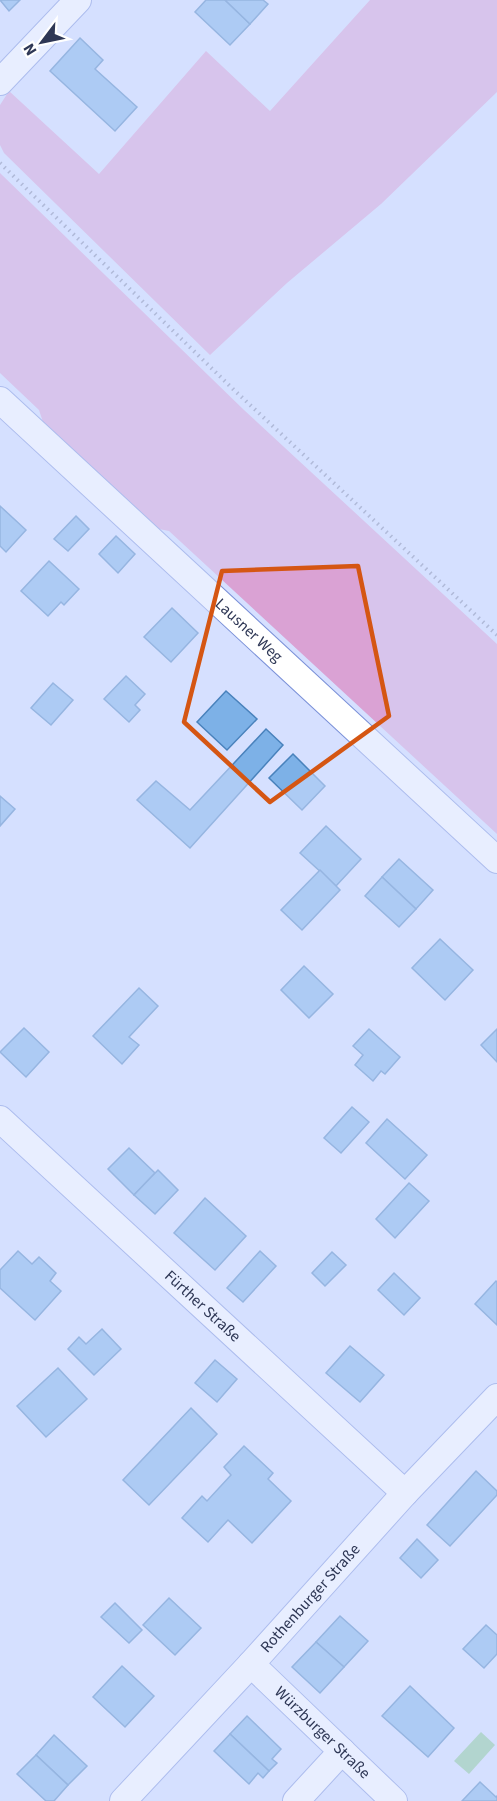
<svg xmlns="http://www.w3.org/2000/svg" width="497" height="1801" font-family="'Source Sans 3',sans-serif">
<rect width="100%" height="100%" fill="#d6e0ff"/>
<g fill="#daa2d4">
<polygon points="370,0 497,0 497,92 381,204 287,283 210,355 4,153 0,145 0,105 9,91 99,174 206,51 270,111"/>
<polygon points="0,173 244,410 497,644 497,834 169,531 154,528 44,425 39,410 0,373"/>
</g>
<polygon fill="#88c795" points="481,1732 495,1745 469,1774 454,1761"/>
<g fill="#7db1e7" stroke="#4982bc" stroke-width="1.5">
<polygon points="0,0 20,0 9,11"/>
<polygon points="206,0 225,0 250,24 230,45 195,12"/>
<polygon points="225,0 263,0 268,4 250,24"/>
<polygon points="80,38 103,60 95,69 137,107 115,131 50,71"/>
<polygon points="0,506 26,530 6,552 0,546"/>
<polygon points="76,516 89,529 68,551 54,539"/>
<polygon points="116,536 135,554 118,573 99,554"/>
<polygon points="49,561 79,589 64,605 61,602 48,616 21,591"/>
<polygon points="172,608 198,633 171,662 144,637"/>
<polygon points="126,676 145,694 135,705 140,710 129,722 104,699"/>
<polygon points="53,683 73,700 51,725 31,708"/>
<polygon points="226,691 257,719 227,750 197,722"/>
<polygon points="266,729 283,745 190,848 137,800 156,781 190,810"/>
<polygon points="293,754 325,786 302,810 269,778"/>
<polygon points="0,796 15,809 0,826"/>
<polygon points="326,826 361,859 336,886 300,853"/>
<polygon points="399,859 433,890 416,909 382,877"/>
<polygon points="320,870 340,890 302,930 281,910"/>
<polygon points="382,877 416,909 399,927 365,896"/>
<polygon points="440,939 473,970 445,1000 412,968"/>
<polygon points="304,966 333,994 309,1018 281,990"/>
<polygon points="139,988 158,1006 129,1037 139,1045 122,1064 93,1036"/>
<polygon points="24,1028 49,1052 26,1077 0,1052"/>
<polygon points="369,1029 400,1057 385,1074 381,1071 373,1081 355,1065 363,1055 353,1046"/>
<polygon points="497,1029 497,1062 481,1045"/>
<polygon points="352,1107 369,1122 341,1153 324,1138"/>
<polygon points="387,1119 427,1155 405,1179 366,1143"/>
<polygon points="129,1148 155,1173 134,1195 108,1169"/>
<polygon points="158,1170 178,1190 155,1214 134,1195"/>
<polygon points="409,1183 429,1201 395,1238 376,1219"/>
<polygon points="205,1198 246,1236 215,1270 174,1233"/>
<polygon points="18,1251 32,1264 39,1257 56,1273 50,1281 61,1291 35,1320 0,1288 0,1270"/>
<polygon points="260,1251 276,1266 243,1302 227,1288"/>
<polygon points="332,1252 346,1265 325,1286 312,1273"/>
<polygon points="394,1273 420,1298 404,1315 378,1290"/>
<polygon points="496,1281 497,1282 497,1325 475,1304"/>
<polygon points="102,1329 121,1349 94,1375 68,1349 79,1337 86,1344"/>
<polygon points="350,1346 384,1375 360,1402 326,1373"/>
<polygon points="215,1360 237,1379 217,1402 195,1383"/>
<polygon points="58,1368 87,1399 46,1437 17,1406"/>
<polygon points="191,1408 217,1434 149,1505 123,1480"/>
<polygon points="244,1446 273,1473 268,1479 291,1501 252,1543 228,1520 208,1542 182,1518 202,1496 207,1501 231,1475 224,1467"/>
<polygon points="476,1471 497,1491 497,1495 450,1546 427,1525"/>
<polygon points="417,1539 438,1560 421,1578 400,1558"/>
<polygon points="169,1598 201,1628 175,1655 143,1625"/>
<polygon points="115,1603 142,1630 129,1643 101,1617"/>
<polygon points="340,1616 368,1641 344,1667 316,1642"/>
<polygon points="486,1625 497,1635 497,1654 484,1668 463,1649"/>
<polygon points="316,1642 344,1667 320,1693 292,1667"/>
<polygon points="122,1666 154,1696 125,1727 93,1697"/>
<polygon points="410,1686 454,1728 428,1757 382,1716"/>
<polygon points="247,1716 281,1749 272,1759 277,1763 269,1771 230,1734"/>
<polygon points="230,1734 269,1771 263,1778 258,1773 249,1784 214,1751"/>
<polygon points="54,1735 87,1766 68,1785 36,1755"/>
<polygon points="36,1755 68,1785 54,1801 46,1801 17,1774"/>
<polygon points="480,1782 496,1797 497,1796 497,1801 462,1801"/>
</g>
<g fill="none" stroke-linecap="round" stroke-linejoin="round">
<g stroke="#7c92d9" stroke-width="28">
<g id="minor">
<polyline points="0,82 78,0"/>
<path id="s1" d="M 0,400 L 497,860"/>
<path id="s2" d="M 0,1119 L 405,1493"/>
<path id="s3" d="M 251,1664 L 394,1801"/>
<path id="s4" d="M 123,1801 L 251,1664 L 405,1493 L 497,1397"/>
<polyline points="296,1801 342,1751"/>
</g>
</g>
<polyline stroke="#838cab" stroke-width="4" stroke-dasharray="1.5 4.5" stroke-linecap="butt" points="0,163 233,389 497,635"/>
<use href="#minor" stroke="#fff" stroke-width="26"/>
</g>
<path d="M0 0H497V1801H0ZM 358,566 L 389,716 L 270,802 L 184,722 L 222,571 Z" fill="#d6e0ff" fill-opacity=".55" fill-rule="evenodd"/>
<path fill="none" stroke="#d55613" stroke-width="4.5" stroke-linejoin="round" d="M 358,566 L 389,716 L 270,802 L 184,722 L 222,571 Z"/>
<g text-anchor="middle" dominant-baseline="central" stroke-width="5" stroke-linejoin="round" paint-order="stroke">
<g font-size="16" fill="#2e3755" stroke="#fff">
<text stroke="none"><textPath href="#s1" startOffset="339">Lausner Weg</textPath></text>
<text stroke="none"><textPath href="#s2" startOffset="276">Fürther Straße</textPath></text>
<text stroke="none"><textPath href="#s4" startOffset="276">Rothenburger Straße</textPath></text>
<text stroke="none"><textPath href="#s3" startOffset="99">Würzburger Straße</textPath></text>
</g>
</g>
<g transform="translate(42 42) rotate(238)" stroke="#ffffff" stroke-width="4.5" paint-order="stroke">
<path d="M0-4.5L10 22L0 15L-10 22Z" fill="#2e3755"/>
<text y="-9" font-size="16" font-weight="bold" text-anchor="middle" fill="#2e3755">N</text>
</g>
</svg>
